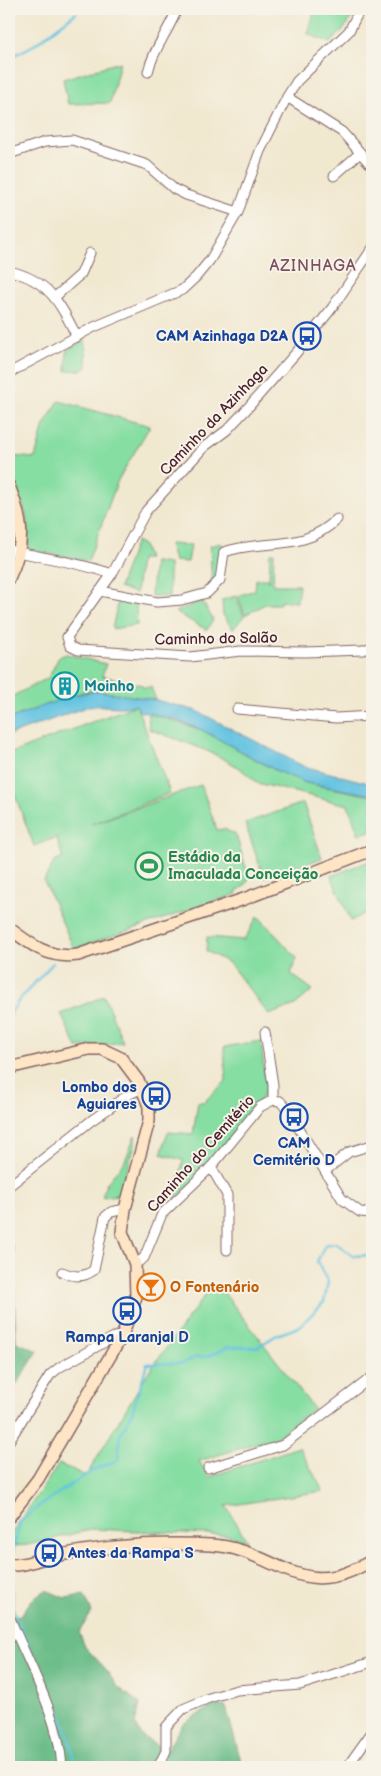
<svg xmlns="http://www.w3.org/2000/svg" width="381" height="1776" font-family="'Balsamiq Sans',sans-serif">
<rect width="100%" height="100%" fill="#f7f3e8"/>
<filter id="ink" filterUnits="userSpaceOnUse"><feTurbulence type="fractalNoise" baseFrequency=".02" numOctaves="2"/><feDisplacementMap in="SourceGraphic" scale="10" xChannelSelector="R" yChannelSelector="G"/><feConvolveMatrix kernelMatrix="1 2 1 2 8 2 1 2 1" color-interpolation-filters="sRGB"/></filter>
<filter id="wash" filterUnits="userSpaceOnUse"><feTurbulence type="fractalNoise" baseFrequency=".0096" numOctaves="4" result="noise"/><feDisplacementMap in="SourceGraphic" scale="20" xChannelSelector="R" yChannelSelector="G"/><feGaussianBlur stdDeviation="1.12" result="paint"/><feColorMatrix in="noise" values="0 0 0 0 0 0 0 0 0 0 0 0 0 0 0 0 0 1.4 0 .05"/><feComposite in="paint" operator="in"/></filter>
<g filter="url(#wash)">
<rect width="100%" height="100%" fill="#f1e8d0"/>
<g fill="#86dea3" stroke="#687e67">
<path d="M 315,9 L 354,9 C 352,23 340,33 330,43 L 308,34 Z"/>
<polygon points="120,62 110,103 68,104 63,79"/>
<polygon points="85,340 87,367 82,370 66,371 67,350"/>
<polygon points="59,401 150,426 118,480 88,561 29,550 26,514 9,469 9,456 35,458 44,425"/>
<polygon points="136,541 143,545 148,559 140,559 136,593 119,588"/>
<polygon points="221,543 227,549 218,577 212,586 210,546"/>
<polygon points="169,544 191,545 188,562 174,561"/>
<polygon points="270,553 274,553 273,585 299,585 297,602 282,601 279,604 265,604 245,615 238,596 255,590 256,579 268,579 269,582"/>
<polygon points="154,562 169,564 169,597 151,596"/>
<polygon points="236,596 244,616 233,629 223,615 222,600"/>
<polygon points="118,601 136,604 137,625 112,629"/>
<polygon points="202,601 213,620 207,630 175,612"/>
<polygon points="66,654 106,664 102,676 142,685 143,688 151,687 156,700 98,691 83,692 9,719 9,698 48,678 59,657"/>
<polygon points="136,705 170,793 92,824 201,785 217,830 224,829 236,835 249,878 245,885 236,892 237,894 74,949 44,881 54,862 63,858 57,839 58,837 34,846 9,779 9,754"/>
<path d="M 148,713 L 202,730 L 277,771 L 306,783 L 372,796 L 372,830 L 359,835 L 348,805 L 257,783 C 230,755 185,743 149,729 Z"/>
<polygon points="303,803 322,858 264,878 245,823"/>
<polygon points="372,860 372,909 351,921 331,876"/>
<polygon points="258,916 297,958 291,974 313,990 295,1005 269,1015 229,963 206,951 207,937 244,940"/>
<polygon points="104,996 123,1042 77,1048 61,1014"/>
<polygon points="261,1041 266,1088 264,1094 212,1162 175,1200 183,1160 161,1154 168,1132 193,1134 198,1102 204,1102 226,1081 224,1047"/>
<polygon points="135,1135 135,1145 119,1195 102,1197 106,1184 125,1161"/>
<polygon points="209,1290 224,1293 314,1409 277,1437 199,1461 209,1477 299,1447 323,1491 226,1506 247,1541 227,1535 92,1529 28,1545 13,1546 11,1534 59,1464 86,1476 147,1374"/>
</g>
<g fill="#6cbd89" stroke="#5b6e5a">
<polygon points="9,1239 13,1247 16,1342 38,1351 14,1388 9,1387"/>
<polygon points="46,1590 65,1598 84,1595 92,1612 79,1632 85,1647 104,1667 117,1686 140,1704 135,1724 142,1736 166,1751 182,1725 213,1705 226,1707 242,1765 249,1767 9,1767 9,1617 21,1615 31,1601"/>
</g>
<path fill="#63c3e1" stroke="#567186" d="M 98,691 L 156,700 L 197,711 L 303,766 L 372,784 L 372,795 L 306,783 L 277,771 L 202,730 L 176,720 L 139,711 L 136,705 C 117,710 107,704 89,706 L 9,735 L 9,719 L 72,695 Z"/>
<g fill="none" stroke-linecap="round" stroke-linejoin="round">
<g stroke="#63c3e1" stroke-width="2.5">
<polyline points="9,58 34,45 76,13"/>
<polyline points="9,1016 19,1000 53,963"/>
<polyline points="9,1545 15,1541 21,1521 39,1506 93,1470 118,1460 120,1435 131,1416 147,1364 184,1363 196,1357 209,1356 228,1347 257,1347 277,1335 299,1327 324,1302 328,1282 317,1262 325,1245 336,1243 353,1256 372,1255"/>
<polyline points="12,1559 15,1541"/>
<polyline points="10,1572 13,1609 46,1688 64,1722 73,1752 73,1767"/>
</g>
</g>
</g>
<g filter="url(#ink)">
<g fill="none" stroke-linecap="round" stroke-linejoin="round">
<g stroke="#846565" stroke-width="11">
<g id="minor">
<path d="M 148,72 C 153,49 169,31 177,9"/>
<polyline points="287,97 342,132 372,166"/>
<polyline points="9,154 45,142 72,140 147,165 174,189 186,195 238,212"/>
<polyline points="334,176 360,153"/>
<polyline points="372,249 332,308 296,353 244,412 227,430 204,447 146,511 112,574 67,637 70,646 78,650 190,657 241,651 305,652 363,650 372,647"/>
<path d="M 9,271 C 49,280 60,303 77,337"/>
<polyline points="55,297 81,274 90,253"/>
<polyline points="9,373 94,327 182,290 196,277 210,260 238,212 260,151 287,97 297,81 349,31 360,9"/>
<path d="M 9,550 C 43,558 78,562 112,574"/>
<path d="M 100,591 L 157,602 L 182,600 L 207,593 L 220,580 L 224,552 C 265,538 303,553 337,519"/>
<polyline points="237,709 336,718 372,716"/>
<polyline points="265,1032 273,1085 273,1100"/>
<polyline points="211,1167 227,1195 227,1250"/>
<polyline points="325,1171 349,1152 372,1145"/>
<polyline points="9,1186 92,1120 128,1095 142,1088"/>
<polyline points="135,1264 144,1258 162,1214 211,1167 260,1107 273,1100 280,1101 287,1109 342,1199 360,1212 372,1213"/>
<path d="M 62,1272 C 74,1277 83,1278 94,1270 L 105,1217 L 111,1212 L 125,1209"/>
<polyline points="9,1441 50,1375 60,1367 114,1337 122,1336"/>
<polyline points="208,1468 283,1445 372,1377"/>
<path d="M 9,1616 C 28,1663 59,1716 62,1767"/>
<polyline points="158,1767 166,1751 166,1727 183,1709 209,1698 237,1690 300,1685 372,1662"/>
<polyline points="347,1767 372,1732"/>
</g>
</g>
<g stroke="#846565" stroke-width="14">
<g id="secondary">
<path d="M 9,486 C 23,521 26,543 9,578"/>
<path d="M 9,928 C 31,945 49,959 78,955 L 244,899 L 372,850"/>
<polyline points="9,1068 89,1049 102,1049 121,1058 139,1082 149,1106 149,1121 125,1209 122,1232 135,1264 136,1297 122,1336 38,1479 9,1517"/>
<path d="M 9,1564 C 21,1568 37,1559 49,1557 C 101,1546 158,1542 211,1545 C 275,1548 301,1606 372,1560"/>
</g>
</g>
<use href="#minor" stroke="#fff" stroke-width="9"/>
<use href="#secondary" stroke="#fee5c5" stroke-width="11"/>
</g>
</g>
<defs>
<g id="bus-ring" transform="scale(1.4375)"><circle r="9.5" fill="#f7f3e8" stroke="#1a4fb4" stroke-width="1.5"/><path d="M-5-6H5V4H4V6H2V4H-2V6H-4V4H-5ZM-3.5-4V0h7V-4ZM-3.5 1.2v1.5H-2V1.2ZM2 1.2v1.5H3.5V1.2Z" fill="#1a4fb4"/></g>
<g id="building-ring" transform="scale(1.4375)"><circle r="9.5" fill="#f7f3e8" stroke="#0f9aa8" stroke-width="1.5"/><path d="M-4-6H4V6H1V3H-1V6H-4ZM-2.5-4.3h1.7v1.8h-1.7ZM.8-4.3h1.7v1.8H.8ZM-2.5-1h1.7V.8h-1.7ZM.8-1h1.7V.8H.8Z" fill="#0f9aa8"/></g>
<g id="stadium-ring" transform="scale(1.4375)"><circle r="9.5" fill="#f7f3e8" stroke="#2e9e5b" stroke-width="1.5"/><path d="M0-5a6.5 5 0 1 0 0 10a6.5 5 0 1 0 0-10ZM-3.5-1.8h7v3.6h-7Z" fill="#2e9e5b"/></g>
<g id="bar-ring" transform="scale(1.4375)"><circle r="9.5" fill="#f7f3e8" stroke="#e8710a" stroke-width="1.5"/><path d="M-6-5H6L.8 .8V4.5H3.5V6h-7V4.5H-.8V.8Z" fill="#e8710a"/></g>
</defs>
<g fill-rule="evenodd">
<use href="#bus-ring" x="307" y="336"/>
<use href="#building-ring" x="65" y="686"/>
<use href="#stadium-ring" x="149" y="866"/>
<use href="#bus-ring" x="156" y="1096"/>
<use href="#bus-ring" x="294" y="1117"/>
<use href="#bar-ring" x="151" y="1287"/>
<use href="#bus-ring" x="127" y="1311"/>
<use href="#bus-ring" x="49" y="1553"/>
</g>
<g text-anchor="middle" dominant-baseline="central" stroke-width="4" stroke-linejoin="round" paint-order="stroke">
<g font-size="15" font-weight="bold" fill="#164399" stroke="#f7f3e8" text-anchor="end">
<text x="288" y="336">CAM Azinhaga D2A</text>
<text x="137" y="1087">Lombo dos<tspan x="137" dy="17">Aguiares</tspan></text>
<text x="294" y="1143" text-anchor="middle">CAM<tspan x="294" dy="17">Cemitério D</tspan></text>
<text x="127" y="1337" text-anchor="middle">Rampa Laranjal D</text>
<text x="68" y="1553" text-anchor="start">Antes da Rampa S</text>
</g>
<g font-size="15" fill="#4a1f2b" stroke="#f7f3e8">
<text transform="translate(214 420) rotate(-46)">Caminho da Azinhaga</text>
<text transform="translate(216 639) rotate(-1)">Caminho do Salão</text>
<text transform="translate(201 1154) rotate(-48)">Caminho do Cemitério</text>
</g>
<g font-size="15" font-weight="bold" fill="#0d838f" stroke="#f7f3e8" text-anchor="start">
<text x="84" y="686">Moinho</text>
</g>
<g font-size="15" font-weight="bold" fill="#27864d" stroke="#f7f3e8" text-anchor="start">
<text x="168" y="857">Estádio da<tspan x="168" dy="17">Imaculada Conceição</tspan></text>
</g>
<g font-size="15" font-weight="bold" fill="#c56008" stroke="#f7f3e8" text-anchor="start">
<text x="170" y="1287">O Fontenário</text>
</g>
<g font-size="16" letter-spacing="1" fill="#7d505e" stroke="#f7f3e8">
<text x="313" y="266">AZINHAGA</text>
</g>
</g>
<rect width="381" height="1776" fill="none" stroke="#f7f3e8" stroke-width="30"/>
</svg>
